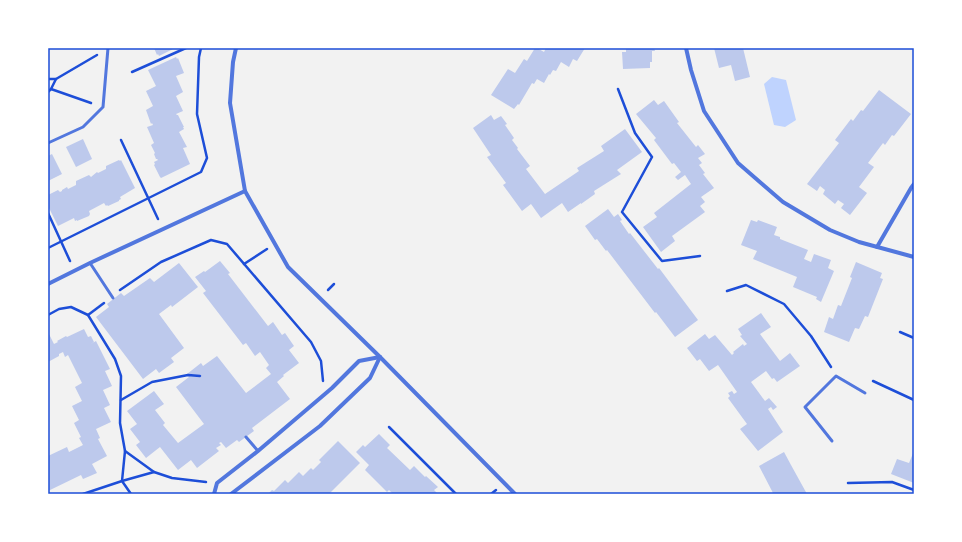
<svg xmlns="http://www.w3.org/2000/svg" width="962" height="542" font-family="'Fira Sans Condensed',sans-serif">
<rect width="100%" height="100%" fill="#f2f2f2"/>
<polygon fill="#bfd3fe" points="772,77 786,80 796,120 785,127 774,125 764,84"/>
<g fill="#bdc9ec">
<polygon points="154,48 175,48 159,56 158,54 157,55"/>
<polygon points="535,48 537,48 544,52 546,48 585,48 577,61 573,59 569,67 561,62 556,71 553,70 550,75 549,74 544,83 537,79 534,84 532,83 519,105 518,104 514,109 491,95 508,69 515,73 524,59 527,61"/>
<polygon points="626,48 654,48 655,51 652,51 652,62 650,62 650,68 623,69 622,52 626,52"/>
<polygon points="714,48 743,48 750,77 735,81 731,65 719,68"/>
<polygon points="176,57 177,59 178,58 184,73 176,76 183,92 176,96 183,111 176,114 177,115 178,115 184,127 183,127 184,129 179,132 187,147 183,148 190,164 161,178 160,177 154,165 155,164 154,162 158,160 157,159 156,159 154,154 155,153 151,145 154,143 147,127 153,125 152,123 151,124 146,110 153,106 146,91 156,86 148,70"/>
<polygon points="879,90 911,114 894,136 892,135 885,145 883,143 868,163 874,167 859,187 867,193 850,215 841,208 844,204 838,200 835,204 823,194 825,190 820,186 817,191 807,184 839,143 835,140 851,119 853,121 861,110 863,111"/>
<polygon points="654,100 658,105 664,101 679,122 677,123 696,147 698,145 705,154 698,158 702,163 699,165 705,173 703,174 714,188 701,197 705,202 700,206 705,212 672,236 675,241 661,252 643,227 657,217 654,213 691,184 685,175 678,180 675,177 681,172 674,163 672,164 654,140 656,138 636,114"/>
<polygon points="491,115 494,120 501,116 507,124 505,125 514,138 512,140 518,148 517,149 530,166 526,169 545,194 579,171 577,168 604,151 601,146 625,129 642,152 617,170 621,174 594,191 595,194 581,204 581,203 568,212 562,203 541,218 531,204 522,211 503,185 506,183 487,157 491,155 473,128"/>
<polygon points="83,139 92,159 76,167 66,147"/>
<polygon points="52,154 62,174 48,181 48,156"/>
<polygon points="119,160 120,161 121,160 135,188 120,197 121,199 119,200 119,201 108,206 107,205 106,206 104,203 89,211 90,214 89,216 77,221 77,220 75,221 74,218 58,226 48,206 48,195 58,190 60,192 62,191 62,190 67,187 68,189 76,185 76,181 89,175 91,177 97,172 98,173 106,169 106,166"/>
<polygon points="608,209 614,217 618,214 622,220 620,221 629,234 630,233 658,269 659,268 698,320 675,337 656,312 655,313 607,250 606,251 597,239 595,240 585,226"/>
<polygon points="751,220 757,222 758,220 777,227 774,235 780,237 780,239 808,250 804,259 811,262 814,254 831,260 828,268 834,271 821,302 816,299 817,297 793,287 797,277 753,259 757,251 741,245"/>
<polygon points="220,261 230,273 228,274 268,326 273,322 282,335 285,333 294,346 289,350 299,363 283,375 284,376 277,382 290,399 252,428 254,431 239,442 237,440 226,448 221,442 219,443 221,445 216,448 219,451 197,468 191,460 178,470 160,447 146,458 136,445 140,442 130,429 137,424 127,411 154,391 164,404 155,410 165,423 163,425 178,443 204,424 176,387 189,377 187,374 201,363 203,366 217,356 246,393 271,374 266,368 269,365 260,352 255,356 246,343 243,345 203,293 206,291 195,277 204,271 205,272"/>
<polygon points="856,262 882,273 880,278 883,279 868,317 865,316 859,329 855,328 849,342 824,332 829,317 833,319 838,305 841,306 852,278 850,277"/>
<polygon points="179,263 198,287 172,307 171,305 159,314 184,348 171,358 174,362 159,373 156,369 143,379 96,317 109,307 107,304 121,293 124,296 150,278 154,282"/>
<polygon points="761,313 771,327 760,334 780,361 790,353 800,366 777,382 774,378 772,379 766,371 751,382 765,401 769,398 777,407 773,410 771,407 768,409 783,432 758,451 740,429 747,424 728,398 730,396 728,393 732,391 734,394 737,392 718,365 709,371 700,359 697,361 687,348 705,334 709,339 715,335 732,355 734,353 733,352 743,344 744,346 747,344 740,336 742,335 738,329"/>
<polygon points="84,329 88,337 91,336 94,342 91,344 96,341 110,369 105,371 112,386 103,390 110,405 104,408 111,422 96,429 100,438 98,439 107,456 92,464 97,473 83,479 81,475 48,491 48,456 67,447 69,452 83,445 79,438 81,437 74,423 79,420 72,406 82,401 75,387 82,383 68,355 65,357 63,352 59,354 59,356 48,362 48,332 54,344 58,342 57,341 66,336 67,337"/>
<polygon points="379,434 390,445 387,448 410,470 414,466 425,477 426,476 438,487 434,490 438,494 393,494 389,490 387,492 365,470 369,465 356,452 363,445 365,447"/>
<polygon points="338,441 360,463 329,494 268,494 272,490 274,491 285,480 288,483 299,472 303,476 311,468 313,470 321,462 319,460"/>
<polygon points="914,451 914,483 891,474 897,459 909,463"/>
<polygon points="784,452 791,465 807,494 771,494 773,493 759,466"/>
</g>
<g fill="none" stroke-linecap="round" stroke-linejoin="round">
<g stroke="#1d4ed8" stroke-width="2.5">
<polyline points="132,72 186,48"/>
<polyline points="48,79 56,79 97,55"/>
<polyline points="56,79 51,89 91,103"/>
<polyline points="618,89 635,133 652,157 622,212 662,261 700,256"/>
<polyline points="48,92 51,89"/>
<polyline points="121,140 158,219"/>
<polyline points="48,213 70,261"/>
<polyline points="48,248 201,172 207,158 197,114 199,57 201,48"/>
<polyline points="244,264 267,249"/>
<polyline points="120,290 161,262 211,240 227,244 311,342 321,361 323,381"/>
<polyline points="328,290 334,284"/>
<polyline points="727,291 746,285 784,304 811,336 831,367"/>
<polyline points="48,315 59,309 71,307 88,315 115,359 121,376 120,423 125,451 122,481 131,494"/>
<polyline points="88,315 104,303"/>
<polyline points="900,332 914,338"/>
<polyline points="873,381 914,400"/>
<polyline points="121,400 152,382 188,375 200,376"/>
<polyline points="389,427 456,494"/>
<polyline points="125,451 154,472"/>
<polyline points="848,483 892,482 914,490"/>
<polyline points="83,494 122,481 154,472 172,478 206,482"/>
<polyline points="491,494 496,490"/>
</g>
<g stroke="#5277de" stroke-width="3">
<polyline points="48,143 83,127 103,107 108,48"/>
<polyline points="90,263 113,298"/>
<polyline points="246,437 258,451"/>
<polyline points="832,441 805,407 836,376 865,393"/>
</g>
<g stroke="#5277de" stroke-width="4">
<polyline points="236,48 233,62 230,103 245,191 288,267 380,357 515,494"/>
<polyline points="686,48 691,70 704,111 738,163 783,202 830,230 859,242 914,257"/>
<polyline points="877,247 911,188 914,184"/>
<polyline points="48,284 90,263 245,191"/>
<polyline points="214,494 217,483 258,451 332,388 359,361 380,357"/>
<polyline points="231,494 320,426 370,378 380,357"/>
</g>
</g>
<rect width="962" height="542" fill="none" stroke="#ffffff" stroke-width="98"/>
<rect x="49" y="49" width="864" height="444" fill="none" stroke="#1d4ed8" stroke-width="1.5"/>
</svg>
